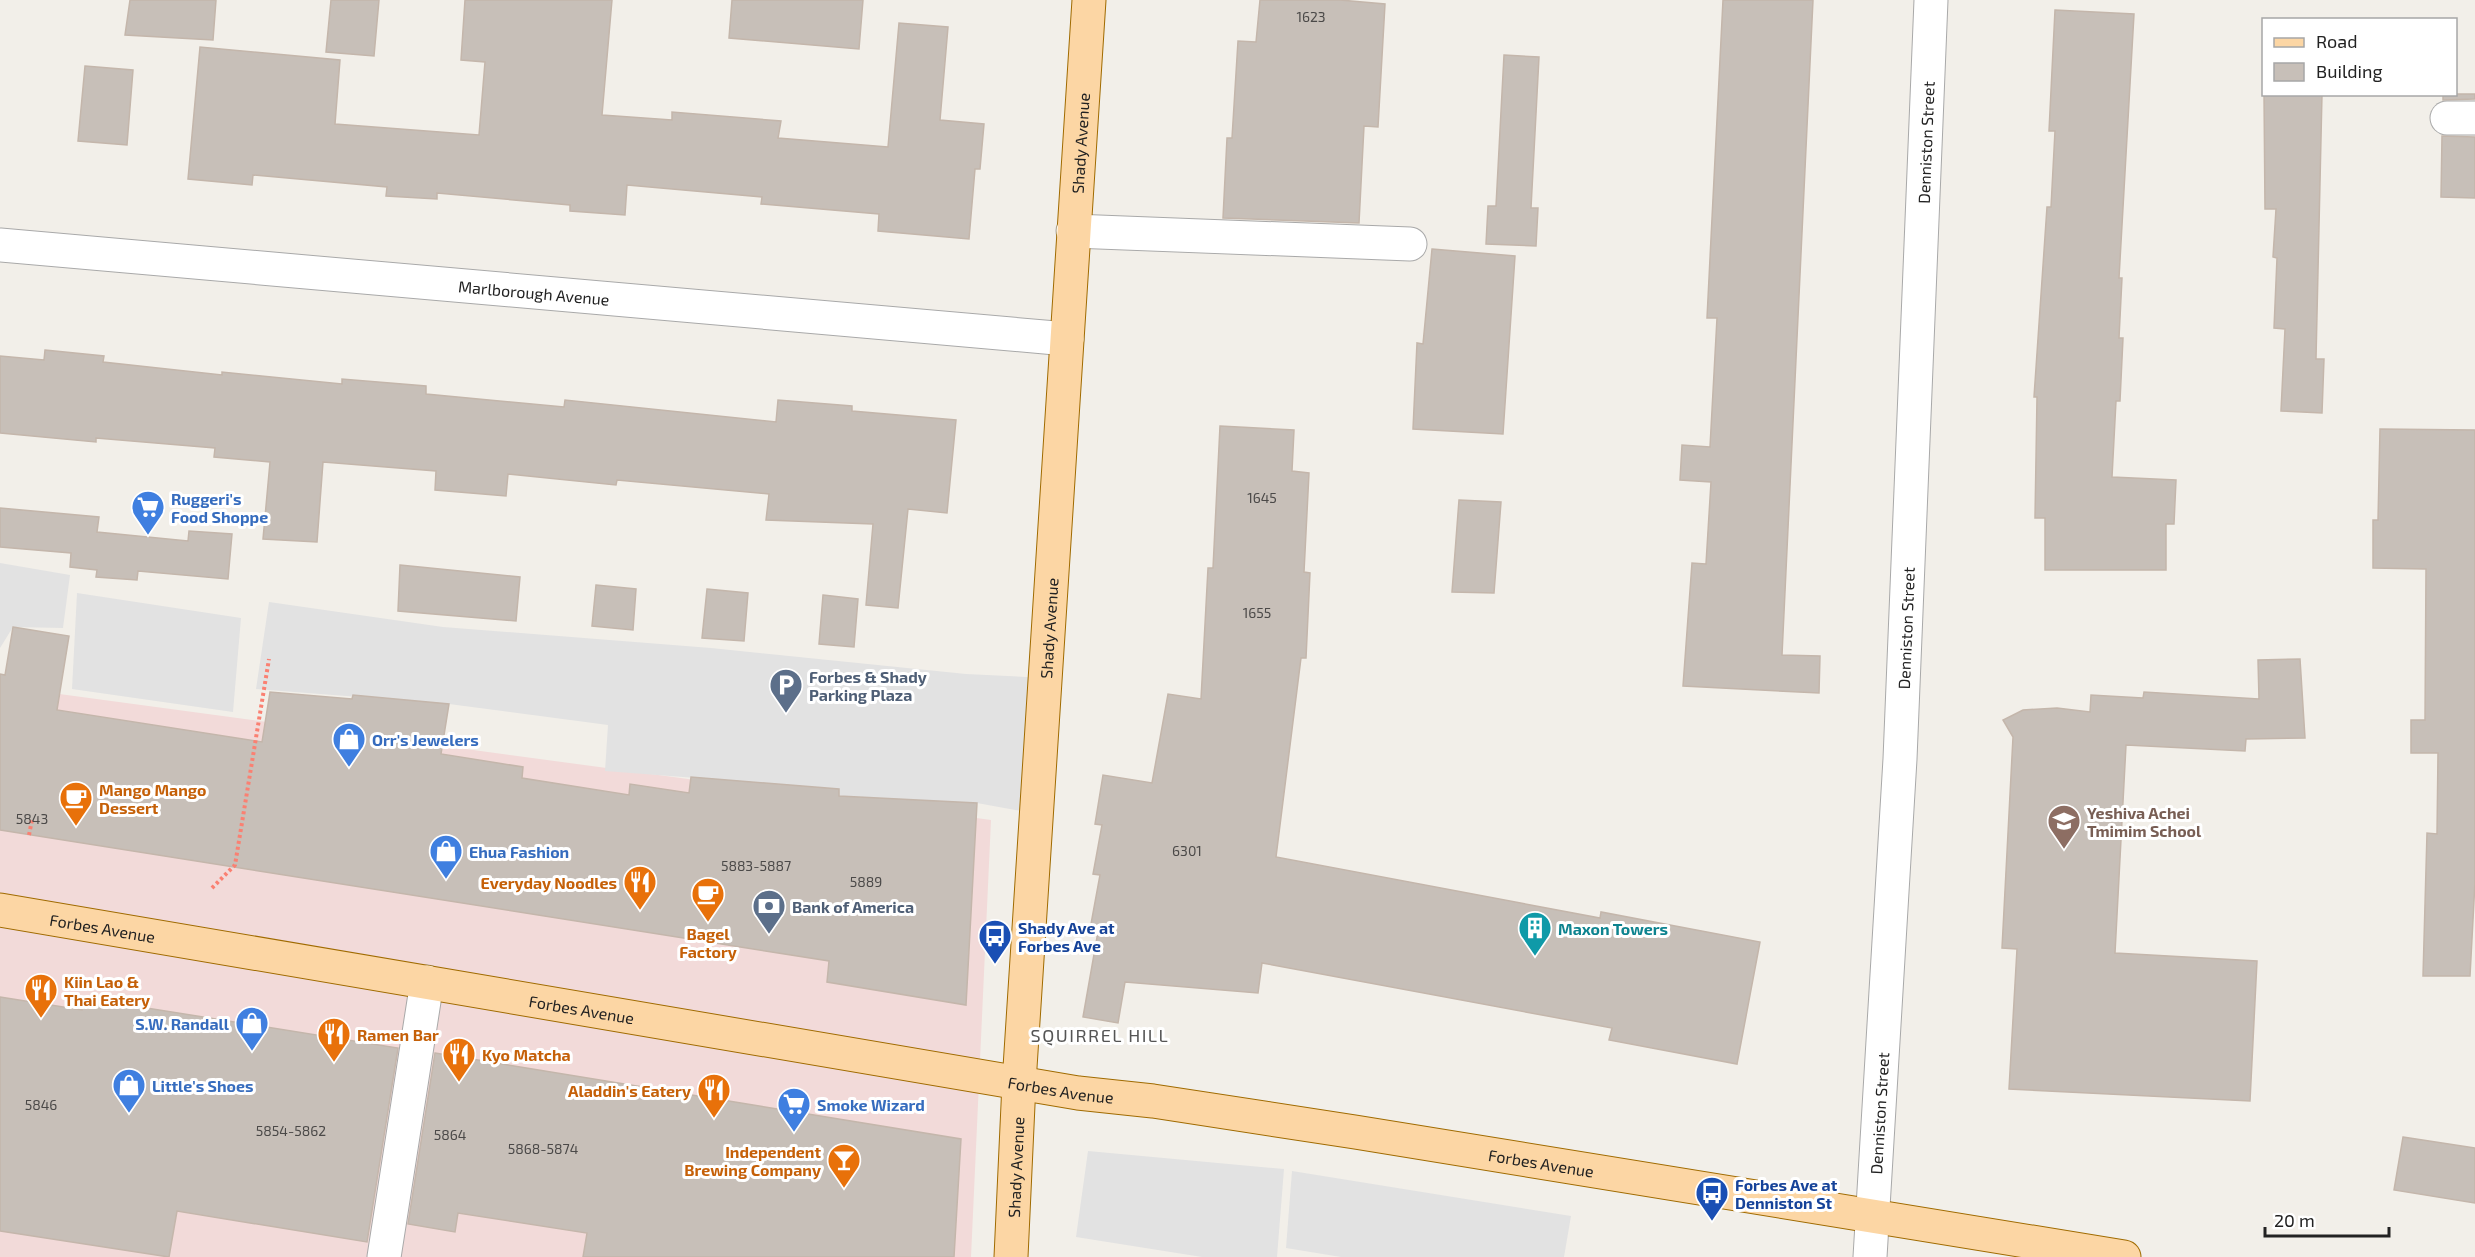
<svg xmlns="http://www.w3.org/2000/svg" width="2475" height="1257" font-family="'Exo 2',sans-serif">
<rect width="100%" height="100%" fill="#f2efe9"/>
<polygon fill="#f2dad9" points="0,686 991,820 971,1257 0,1257"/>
<g fill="#e2e2e2">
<polygon points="0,563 70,575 63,628 13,627 0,648"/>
<polygon points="77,593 241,618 233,712 72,689"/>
<polygon points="269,602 443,627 711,648 966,674 1047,678 1038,814 977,803 839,796 839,789 605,771 608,725 449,704 256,689"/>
<polygon points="1088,1151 1284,1169 1277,1257 1202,1257 1076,1237"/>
<polygon points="1292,1171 1571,1216 1564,1257 1341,1257 1286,1248"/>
</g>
<g fill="#c7bfb8" stroke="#c4b6ab" stroke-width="1.5">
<polygon points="130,0 216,0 213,40 125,35"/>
<polygon points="331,0 379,0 374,56 326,52"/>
<polygon points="465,0 612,0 602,115 672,120 672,112 781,121 778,138 888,147 899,23 948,27 940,120 984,124 980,169 975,169 969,239 878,231 879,214 761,204 762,197 627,185 625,215 570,211 570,205 437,193 437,199 386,196 387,187 253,175 252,185 188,179 200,47 340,60 335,124 479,135 485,62 461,60"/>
<polygon points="732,0 863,0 859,49 729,38"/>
<polygon points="1260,0 1340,0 1385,4 1378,127 1364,126 1359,223 1223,218 1227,138 1232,138 1238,41 1256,42"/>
<polygon points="1723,0 1813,0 1782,655 1820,656 1819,693 1683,686 1692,563 1706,564 1711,482 1680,480 1682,445 1710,447 1717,318 1707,318"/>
<polygon points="2055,10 2134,14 2119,278 2122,278 2119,338 2123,338 2120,401 2116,401 2112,477 2176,480 2174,524 2166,524 2166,570 2045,570 2045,518 2035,518 2037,397 2034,397 2047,207 2051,207 2055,131 2049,131"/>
<polygon points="1504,55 1539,57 1531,208 1538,208 1536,246 1486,244 1488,206 1496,206"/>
<polygon points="85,66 133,70 127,145 78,141"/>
<polygon points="2264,94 2322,94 2316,359 2324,359 2322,413 2281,411 2285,329 2274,328 2277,258 2273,257 2276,209 2265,209"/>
<polygon points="2443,94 2475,94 2475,99 2443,100"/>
<polygon points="2442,136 2475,137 2475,198 2441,197"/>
<polygon points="1432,249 1515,256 1503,434 1413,429 1417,343 1423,344"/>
<polygon points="45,350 104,356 103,362 222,375 222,372 342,384 342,379 426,386 426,394 564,407 565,400 776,422 778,400 852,406 852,411 956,420 947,513 908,509 898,608 866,605 873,524 766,520 769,494 617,480 616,485 508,474 506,496 435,490 436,471 323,462 317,542 263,539 270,462 214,457 215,448 96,438 96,442 0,433 0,356 44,360"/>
<polygon points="1220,426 1294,430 1292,471 1309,473 1304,572 1310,573 1306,658 1301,658 1276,857 1600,918 1601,912 1760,942 1737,1064 1609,1040 1612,1028 1262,963 1258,993 1125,982 1118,1023 1083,1017 1099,926 1091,924 1100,875 1093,874 1102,825 1095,824 1103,775 1152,783 1168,694 1201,699 1208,568 1213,568"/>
<polygon points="2380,429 2475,430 2475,882 2470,976 2423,976 2427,833 2437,834 2438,753 2411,753 2411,720 2425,720 2426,569 2373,568 2373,520 2378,520"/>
<polygon points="1459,500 1501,502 1494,593 1452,592"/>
<polygon points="0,508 99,517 97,532 188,541 189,531 232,534 228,579 138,571 137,580 96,577 97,570 70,567 71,553 0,547"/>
<polygon points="400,565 520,577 516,621 398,611"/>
<polygon points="596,585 636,589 633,630 592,626"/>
<polygon points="707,589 748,593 744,641 702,638"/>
<polygon points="823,595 858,599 854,647 819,644"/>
<polygon points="13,627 69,636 57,710 262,742 270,692 352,699 353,695 449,704 441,754 523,767 522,778 629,795 630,784 689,793 691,777 839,789 839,796 977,803 966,1005 827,982 829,961 0,830 0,674 5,675"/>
<polygon points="2300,659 2305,738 2246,739 2245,751 2126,745 2115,953 2257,961 2250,1101 2009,1089 2017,949 2002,948 2013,737 2003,720 2023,710 2057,708 2090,712 2091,695 2143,698 2144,692 2259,699 2258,660"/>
<polygon points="0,997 82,1010 84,998 398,1048 367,1242 177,1211 169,1257 0,1231"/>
<polygon points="435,1053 961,1139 954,1257 583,1257 587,1233 458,1213 455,1232 408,1224"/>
<polygon points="2403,1137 2475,1148 2475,1203 2394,1190"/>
</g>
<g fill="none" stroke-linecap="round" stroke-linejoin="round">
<g stroke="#a9a9a9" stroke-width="35">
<g id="minor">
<polyline points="2447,118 2475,118"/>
<polyline points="1073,231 1410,244"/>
<path id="s1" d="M 0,245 L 1067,339"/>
<polyline points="384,1257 427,982"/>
<path id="s2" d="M 1870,1257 L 1900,759 L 1931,0"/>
</g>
</g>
<g stroke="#a06b00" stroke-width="35">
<g id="major">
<path id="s3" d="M 0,910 L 1078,1093 L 1153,1101 L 1355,1132 L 2124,1257"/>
<path id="s4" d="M 1011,1257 L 1019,1083 L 1089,0"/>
</g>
</g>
<g stroke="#fa8072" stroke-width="4" stroke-dasharray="3 3" stroke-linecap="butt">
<polyline points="29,835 32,820"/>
<polyline points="212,888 235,865 269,659"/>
</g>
<use href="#minor" stroke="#fff" stroke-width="33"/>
<use href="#major" stroke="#fcd6a4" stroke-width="33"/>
</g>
<defs>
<g id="supermarket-pin" transform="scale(1.725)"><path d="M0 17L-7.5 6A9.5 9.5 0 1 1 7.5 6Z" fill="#3f7fe0" stroke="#fff"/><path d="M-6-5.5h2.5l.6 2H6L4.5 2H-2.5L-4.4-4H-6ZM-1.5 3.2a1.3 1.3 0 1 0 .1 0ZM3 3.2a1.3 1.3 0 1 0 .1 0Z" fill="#fff"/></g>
<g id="parking-pin" transform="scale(1.725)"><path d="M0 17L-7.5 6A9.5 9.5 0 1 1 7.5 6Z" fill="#5c6f8a" stroke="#fff"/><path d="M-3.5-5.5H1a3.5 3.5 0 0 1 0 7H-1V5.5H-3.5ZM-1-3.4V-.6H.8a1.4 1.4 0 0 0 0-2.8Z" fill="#fff"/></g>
<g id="shop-pin" transform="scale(1.725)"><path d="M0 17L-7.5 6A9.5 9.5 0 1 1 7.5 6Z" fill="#3f7fe0" stroke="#fff"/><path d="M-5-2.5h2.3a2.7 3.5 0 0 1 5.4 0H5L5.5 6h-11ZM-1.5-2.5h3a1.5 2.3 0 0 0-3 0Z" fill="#fff"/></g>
<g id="cafe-pin" transform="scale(1.725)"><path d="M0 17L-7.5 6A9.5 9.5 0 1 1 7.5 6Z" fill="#e8710a" stroke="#fff"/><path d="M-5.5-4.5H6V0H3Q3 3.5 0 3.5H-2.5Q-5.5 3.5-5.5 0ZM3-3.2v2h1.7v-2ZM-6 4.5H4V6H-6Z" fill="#fff"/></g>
<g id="school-pin" transform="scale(1.725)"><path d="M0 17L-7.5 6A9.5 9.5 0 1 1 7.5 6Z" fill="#8d6e63" stroke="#fff"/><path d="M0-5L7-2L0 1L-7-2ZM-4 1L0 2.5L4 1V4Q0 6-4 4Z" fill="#fff"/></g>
<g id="restaurant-pin" transform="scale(1.725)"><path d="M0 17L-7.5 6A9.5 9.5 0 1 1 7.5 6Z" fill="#e8710a" stroke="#fff"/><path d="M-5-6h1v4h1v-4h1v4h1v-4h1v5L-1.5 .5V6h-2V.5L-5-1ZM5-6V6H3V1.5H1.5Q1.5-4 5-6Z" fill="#fff"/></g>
<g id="bank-pin" transform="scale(1.725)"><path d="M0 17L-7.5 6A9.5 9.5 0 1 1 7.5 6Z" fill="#5c6f8a" stroke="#fff"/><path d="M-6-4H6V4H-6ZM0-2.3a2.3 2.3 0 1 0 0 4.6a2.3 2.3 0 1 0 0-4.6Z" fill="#fff"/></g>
<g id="building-pin" transform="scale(1.725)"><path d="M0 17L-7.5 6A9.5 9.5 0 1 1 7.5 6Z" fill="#0f9aa8" stroke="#fff"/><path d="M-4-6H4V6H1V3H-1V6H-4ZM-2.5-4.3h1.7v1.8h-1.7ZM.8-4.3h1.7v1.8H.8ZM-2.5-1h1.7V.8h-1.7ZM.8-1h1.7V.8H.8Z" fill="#fff"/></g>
<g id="bus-pin" transform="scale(1.725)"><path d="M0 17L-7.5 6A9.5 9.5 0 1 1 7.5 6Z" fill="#1a4fb4" stroke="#fff"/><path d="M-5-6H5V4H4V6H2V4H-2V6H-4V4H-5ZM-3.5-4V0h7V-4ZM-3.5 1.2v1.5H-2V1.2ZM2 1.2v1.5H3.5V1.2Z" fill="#fff"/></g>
<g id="bar-pin" transform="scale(1.725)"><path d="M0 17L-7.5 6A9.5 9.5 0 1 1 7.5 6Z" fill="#e8710a" stroke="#fff"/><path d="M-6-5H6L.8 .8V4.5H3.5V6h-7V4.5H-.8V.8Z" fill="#fff"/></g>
</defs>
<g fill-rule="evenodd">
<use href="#supermarket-pin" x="148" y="507"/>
<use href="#parking-pin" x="786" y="685"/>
<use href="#shop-pin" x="349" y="739"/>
<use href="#cafe-pin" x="76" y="798"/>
<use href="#school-pin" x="2064" y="821"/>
<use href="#shop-pin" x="446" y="851"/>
<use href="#restaurant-pin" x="640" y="882"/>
<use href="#cafe-pin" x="708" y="894"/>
<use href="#bank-pin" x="769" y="906"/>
<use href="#building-pin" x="1535" y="928"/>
<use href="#bus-pin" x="995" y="936"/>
<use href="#restaurant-pin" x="41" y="990"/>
<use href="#shop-pin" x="252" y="1023"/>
<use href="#restaurant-pin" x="334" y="1034"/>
<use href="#restaurant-pin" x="459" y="1054"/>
<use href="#shop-pin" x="129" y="1085"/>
<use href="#restaurant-pin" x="714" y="1090"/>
<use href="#supermarket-pin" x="794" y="1104"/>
<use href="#bar-pin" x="844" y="1160"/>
<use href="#bus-pin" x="1712" y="1193"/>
</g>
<g text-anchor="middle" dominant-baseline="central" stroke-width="6" stroke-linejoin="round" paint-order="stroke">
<g font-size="14" fill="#4b4948">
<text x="1311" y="16">1623</text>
<text x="1262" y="497">1645</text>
<text x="1257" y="612">1655</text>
<text x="32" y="818">5843</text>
<text x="1187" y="850">6301</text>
<text x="756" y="865">5883-5887</text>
<text x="866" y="881">5889</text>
<text x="41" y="1104">5846</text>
<text x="291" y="1130">5854-5862</text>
<text x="450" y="1134">5864</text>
<text x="543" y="1148">5868-5874</text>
</g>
<g font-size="16" fill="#222" stroke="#fff">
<text stroke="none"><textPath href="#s4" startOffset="1116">Shady Avenue</textPath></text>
<text stroke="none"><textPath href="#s2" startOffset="1116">Denniston Street</textPath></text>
<text stroke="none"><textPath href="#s1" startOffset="536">Marlborough Avenue</textPath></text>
<text stroke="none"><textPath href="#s4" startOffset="630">Shady Avenue</textPath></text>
<text stroke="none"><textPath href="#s2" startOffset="630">Denniston Street</textPath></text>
<text stroke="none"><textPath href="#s3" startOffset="104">Forbes Avenue</textPath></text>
<text stroke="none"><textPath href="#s3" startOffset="590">Forbes Avenue</textPath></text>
<text stroke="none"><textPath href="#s3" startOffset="1076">Forbes Avenue</textPath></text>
<text stroke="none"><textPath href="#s2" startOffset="144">Denniston Street</textPath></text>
<text stroke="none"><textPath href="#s3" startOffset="1562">Forbes Avenue</textPath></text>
<text stroke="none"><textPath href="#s4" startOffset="90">Shady Avenue</textPath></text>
</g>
<g font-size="16" font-weight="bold" fill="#366cbe" stroke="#fff" text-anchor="start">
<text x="171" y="498">Ruggeri's<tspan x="171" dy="18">Food Shoppe</tspan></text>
<text x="372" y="739">Orr's Jewelers</text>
<text x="469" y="851">Ehua Fashion</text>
<text x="229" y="1023" text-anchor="end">S.W. Randall</text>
<text x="152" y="1085">Little's Shoes</text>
<text x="817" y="1104">Smoke Wizard</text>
</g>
<g font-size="16" font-weight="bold" fill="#4e5e75" stroke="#fff" text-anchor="start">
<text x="809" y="676">Forbes &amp; Shady<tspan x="809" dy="18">Parking Plaza</tspan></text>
<text x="792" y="906">Bank of America</text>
</g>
<g font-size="16" font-weight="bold" fill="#c56008" stroke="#fff" text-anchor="start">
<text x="99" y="789">Mango Mango<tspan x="99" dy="18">Dessert</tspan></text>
<text x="617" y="882" text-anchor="end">Everyday Noodles</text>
<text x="708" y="933" text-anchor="middle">Bagel<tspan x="708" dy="18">Factory</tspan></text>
<text x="64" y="981">Kiin Lao &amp;<tspan x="64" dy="18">Thai Eatery</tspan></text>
<text x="357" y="1034">Ramen Bar</text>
<text x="482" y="1054">Kyo Matcha</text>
<text x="691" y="1090" text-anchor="end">Aladdin's Eatery</text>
<text x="821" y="1151" text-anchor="end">Independent<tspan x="821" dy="18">Brewing Company</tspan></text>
</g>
<g font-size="16" font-weight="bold" fill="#785e54" stroke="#fff" text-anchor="start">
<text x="2087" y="812">Yeshiva Achei<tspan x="2087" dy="18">Tmimim School</tspan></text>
</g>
<g font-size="16" font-weight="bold" fill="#164399" stroke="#fff" text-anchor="start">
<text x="1018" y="927">Shady Ave at<tspan x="1018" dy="18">Forbes Ave</tspan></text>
<text x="1735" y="1184">Forbes Ave at<tspan x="1735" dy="18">Denniston St</tspan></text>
</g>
<g font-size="16" font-weight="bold" fill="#0d838f" stroke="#fff" text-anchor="start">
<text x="1558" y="928">Maxon Towers</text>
</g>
<g font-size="18" letter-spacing="1.5" fill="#555" stroke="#fff">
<text x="1100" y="1035">SQUIRREL HILL</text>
</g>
</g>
<rect x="2262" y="18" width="195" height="78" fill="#ffffff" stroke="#a7a7a7" stroke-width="1.5"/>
<rect x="2274" y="38" width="30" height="9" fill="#fcd6a4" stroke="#a7a7a7" stroke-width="1.5"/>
<text x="2316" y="48" font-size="18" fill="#222222">Road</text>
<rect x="2274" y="63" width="30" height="18" fill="#c7bfb8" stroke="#a7a7a7" stroke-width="1.5"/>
<text x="2316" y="78" font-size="18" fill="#222222">Building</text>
<path d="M2265 1227v9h124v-9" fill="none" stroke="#222222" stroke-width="3"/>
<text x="2274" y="1227" font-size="18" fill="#222222" stroke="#ffffff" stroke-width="4.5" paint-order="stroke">20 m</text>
</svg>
